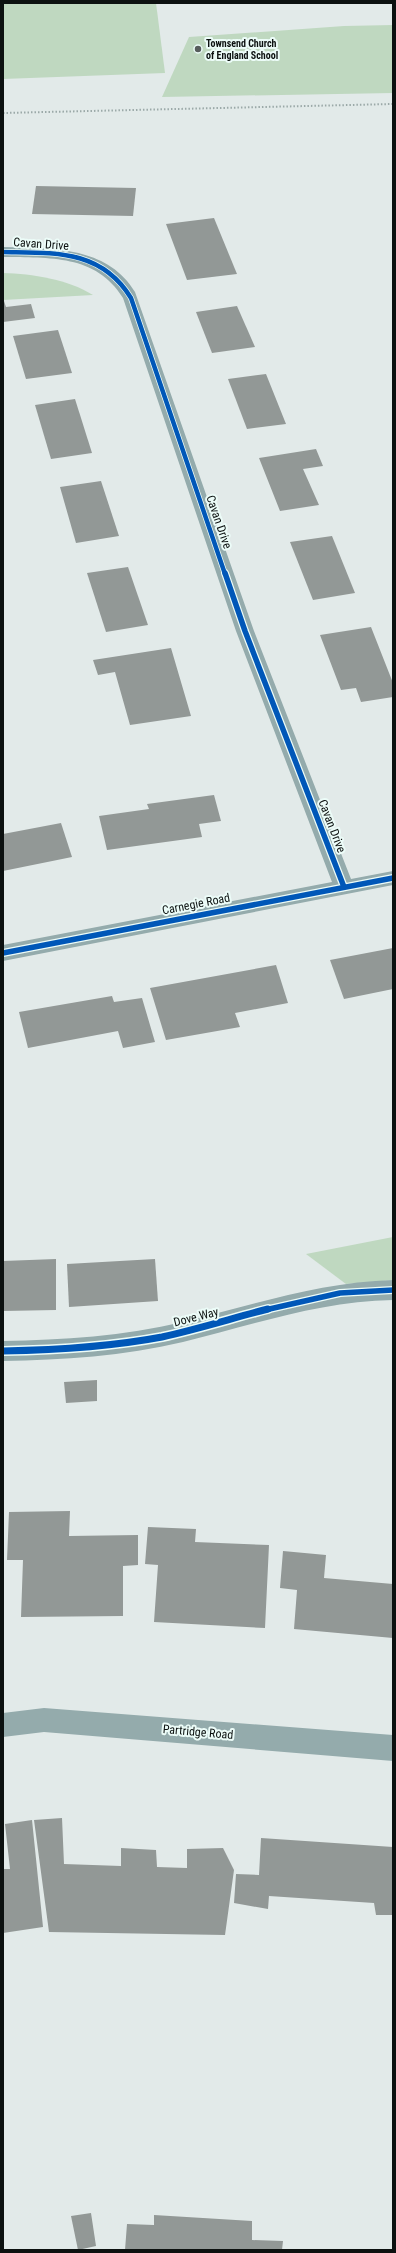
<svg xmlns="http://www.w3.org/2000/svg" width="396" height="2253" font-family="'Roboto Condensed',sans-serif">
<rect width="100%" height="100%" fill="#e2eae9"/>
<g fill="#bfd8c0">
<polygon points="3,3 156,3 165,73 3,79"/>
<polygon points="393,25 393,93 162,97 189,37 344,26"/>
<path d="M 3,273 C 33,274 67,279 93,295 L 3,300 Z"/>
<polygon points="393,1237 393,1280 346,1284 306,1254"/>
</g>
<g fill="#929896">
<polygon points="36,186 136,188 133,216 32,214"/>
<polygon points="214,218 237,274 187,280 166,224"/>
<polygon points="3,298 6,307 31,304 35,318 3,322"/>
<polygon points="237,306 255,347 212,353 196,312"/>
<polygon points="58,330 72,373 26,379 13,336"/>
<polygon points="266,374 286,424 247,429 228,379"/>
<polygon points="75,399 92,453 51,459 35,405"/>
<polygon points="316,449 323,466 303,469 319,505 280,511 259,458"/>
<polygon points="101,481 119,536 76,543 60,487"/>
<polygon points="332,536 355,593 313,600 290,542"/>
<polygon points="128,567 148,625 106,632 87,573"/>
<polygon points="371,627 393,683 393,697 361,702 356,688 341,690 320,635"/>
<polygon points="171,648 191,716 130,725 115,672 98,675 93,660"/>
<polygon points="214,795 221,821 199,824 202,837 107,850 99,816 149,809 147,804"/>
<polygon points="61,823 72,857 3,871 3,834"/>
<polygon points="393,948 393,989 344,999 330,960"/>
<polygon points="276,965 288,1003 235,1013 240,1027 166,1040 150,988"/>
<polygon points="112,996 114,1002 142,998 155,1042 123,1048 118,1031 28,1048 19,1012"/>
<polygon points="56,1259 56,1310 3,1311 3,1261"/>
<polygon points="155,1259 158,1301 69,1307 67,1264"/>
<polygon points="97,1380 97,1401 66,1403 64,1382"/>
<polygon points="70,1511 69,1536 138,1535 138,1565 123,1566 123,1616 21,1617 23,1560 7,1560 9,1512"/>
<polygon points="148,1527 196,1529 195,1542 269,1545 265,1628 154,1622 158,1565 145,1564"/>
<polygon points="283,1551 326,1555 324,1578 393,1584 393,1638 294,1629 297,1590 280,1588"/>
<polygon points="62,1818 64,1864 121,1866 121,1848 156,1850 157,1867 187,1868 187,1849 223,1848 234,1870 225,1935 49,1932 34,1820"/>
<polygon points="32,1820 43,1927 3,1933 3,1869 10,1869 5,1824"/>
<polygon points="261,1838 393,1847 393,1915 376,1915 374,1903 269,1896 268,1909 234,1903 236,1874 259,1875"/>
<polygon points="91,2213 96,2246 78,2250 71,2216"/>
<polygon points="154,2215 252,2221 252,2240 283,2241 282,2250 125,2250 127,2224 154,2225"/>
</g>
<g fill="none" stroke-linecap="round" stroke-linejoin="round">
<polyline stroke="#9ba9a8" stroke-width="2" stroke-dasharray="1.5 2" stroke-linecap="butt" points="3,113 393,104"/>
<g fill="#94abac" fill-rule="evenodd">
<path d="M 3,247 C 51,248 107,246 135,292 L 254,631 L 351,879 L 393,871 L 393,885 L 3,961 L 3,945 L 332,882 L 236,631 L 123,298 C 96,254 49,258 3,257 Z"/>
<path d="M 393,1280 L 393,1300 C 320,1301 253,1325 183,1342 C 124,1356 63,1360 3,1361 L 3,1341 C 63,1340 124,1336 183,1322 C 253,1305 320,1282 393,1280 Z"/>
<polygon points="44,1708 393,1735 393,1761 44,1732 3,1737 3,1713"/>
</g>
<g stroke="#ecfcf8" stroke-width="6">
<path id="cycleway-far2" d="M 3,252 C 54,253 101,249 131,298 L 225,574"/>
</g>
<g stroke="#ecfcf8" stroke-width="8">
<g id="cycleway-far1">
<polyline points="225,573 245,631 344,887"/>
<polyline points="3,953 393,878"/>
<polyline points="265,1310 340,1293 393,1290"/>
</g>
</g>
<g stroke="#ecfcf8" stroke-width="10">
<path id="cycleway" d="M 3,1351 C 56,1350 109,1347 162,1337 C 198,1329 233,1318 268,1309"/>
</g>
<use href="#cycleway-far2" stroke="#0057b8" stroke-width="4.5"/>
<use href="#cycleway-far1" stroke="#0057b8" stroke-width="5.5"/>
<use href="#cycleway" stroke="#0057b8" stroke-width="7"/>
</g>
<circle fill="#575d5c" stroke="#ecfcf8" stroke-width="1.5" cx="198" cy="49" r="4"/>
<g text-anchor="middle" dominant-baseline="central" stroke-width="4" stroke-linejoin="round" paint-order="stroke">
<g font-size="10" font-weight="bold" fill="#0c1110" stroke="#ecfcf8" text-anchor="start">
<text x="206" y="43">Townsend Church<tspan x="206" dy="12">of England School</tspan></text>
</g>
<g font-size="12" fill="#0c1110" stroke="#ecfcf8">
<text transform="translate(41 244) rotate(4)">Cavan Drive</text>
<text transform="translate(219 522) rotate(71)">Cavan Drive</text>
<text transform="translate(332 826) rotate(69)">Cavan Drive</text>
<text transform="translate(196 904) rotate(-11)">Carnegie Road</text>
<text transform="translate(196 1317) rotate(-14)">Dove Way</text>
<text transform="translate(198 1732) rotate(5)">Partridge Road</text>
</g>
</g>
<rect width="396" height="2253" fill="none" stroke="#0c1110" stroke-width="8"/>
</svg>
